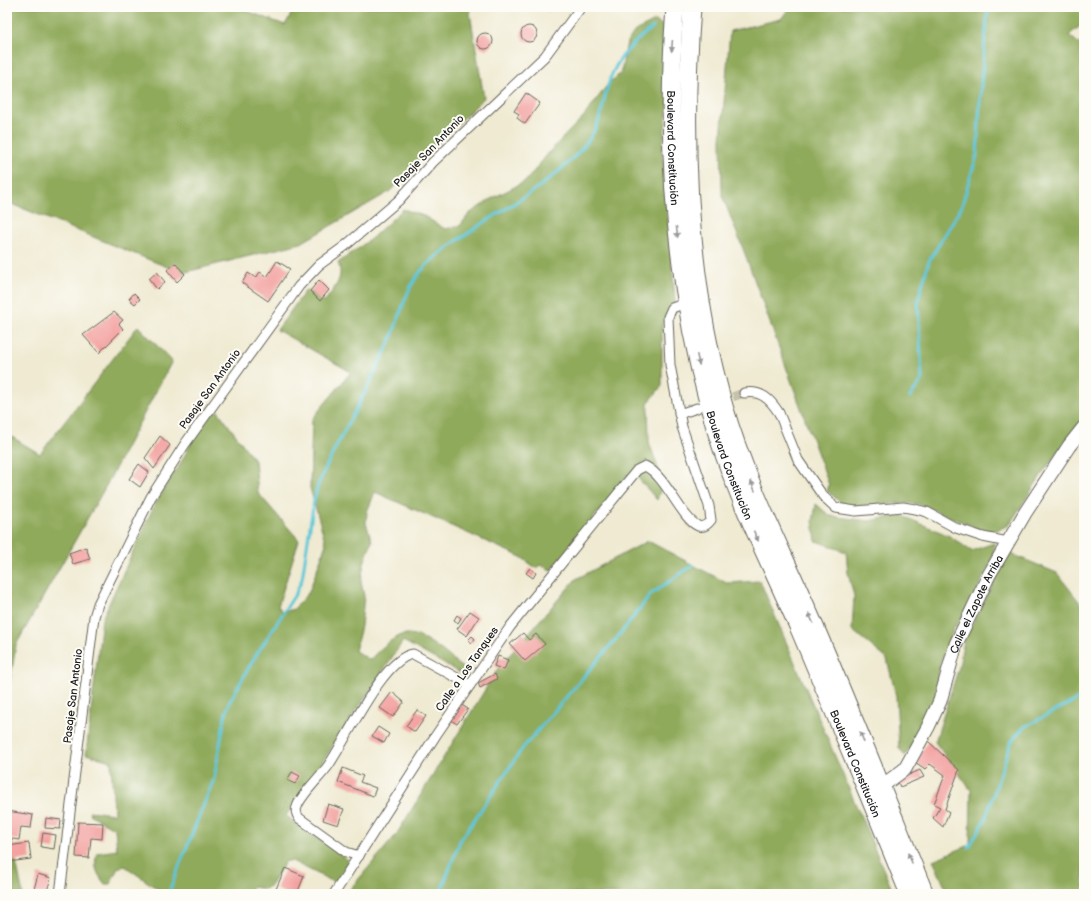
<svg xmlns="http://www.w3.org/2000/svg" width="1091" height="901" font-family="'Balsamiq Sans',sans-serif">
<rect width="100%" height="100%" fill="#fdfcf7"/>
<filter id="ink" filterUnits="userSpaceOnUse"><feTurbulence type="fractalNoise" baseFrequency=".025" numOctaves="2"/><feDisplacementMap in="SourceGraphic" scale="8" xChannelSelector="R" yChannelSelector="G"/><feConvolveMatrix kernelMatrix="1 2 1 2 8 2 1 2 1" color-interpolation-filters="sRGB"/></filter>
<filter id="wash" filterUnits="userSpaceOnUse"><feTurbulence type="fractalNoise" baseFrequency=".012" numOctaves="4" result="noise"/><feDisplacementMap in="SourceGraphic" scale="16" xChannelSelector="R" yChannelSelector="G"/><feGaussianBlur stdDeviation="0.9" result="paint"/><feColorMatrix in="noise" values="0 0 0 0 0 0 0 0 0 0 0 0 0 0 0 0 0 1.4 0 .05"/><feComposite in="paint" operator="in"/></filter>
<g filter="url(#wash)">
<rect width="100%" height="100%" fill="#efead1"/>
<g fill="#90aa5c" stroke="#56633c">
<polygon points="7,7 236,7 285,25 295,7 469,7 484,98 389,192 301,243 182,273 7,202"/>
<polygon points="790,7 1084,7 1084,23 1069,35 1084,48 1084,420 1046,468 1009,525 995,531 982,530 919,504 901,503 846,507 827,491 829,485 745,254 722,195 721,139 730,31 781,19"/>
<path d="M 655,21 L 666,27 L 664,80 L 672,76 L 662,150 L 676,312 L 662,324 L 662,386 L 648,403 L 649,442 L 663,482 L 657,500 L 632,471 L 551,570 L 540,565 L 536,568 L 521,557 L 375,492 L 367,512 L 366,523 L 372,541 L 364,563 L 361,582 L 364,596 L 361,626 L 355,651 L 370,660 C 378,651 390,639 402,635 C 421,628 453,660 467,672 L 469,678 L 403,641 L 286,816 L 347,859 L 349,862 L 336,883 L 292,861 L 286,861 L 270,886 L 265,889 L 252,887 L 249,894 L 158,894 L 159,890 L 125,866 L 118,868 L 110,884 L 105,884 C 97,874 93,866 97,853 L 117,850 L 115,829 L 91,815 L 89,811 L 114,814 L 111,761 L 86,754 L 102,619 L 152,510 L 172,474 L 178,468 L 212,403 L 255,461 L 258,493 L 299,540 L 278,606 L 283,612 L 294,609 L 309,592 L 326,544 L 310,488 L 312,419 L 351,372 L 277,330 L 306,290 L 324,302 C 333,290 345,278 338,263 L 372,238 L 403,209 L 424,216 L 445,229 L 460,226 L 469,214 L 491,199 L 526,181 L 551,150 L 584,116 L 609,83 L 621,73 L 627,42 L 635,31 Z"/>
<polygon points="138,326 172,361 107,484 16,645 7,700 7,434 40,454"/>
<polygon points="816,504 830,516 869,521 900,515 950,536 971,551 994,543 994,556 968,609 954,628 940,664 933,711 905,756 899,748 896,696 887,659 852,630 854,596 848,573 846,552 816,541 813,521"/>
<polygon points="648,541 727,583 760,581 894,894 346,894 396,835 499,667 576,579"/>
<polygon points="1009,553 1057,573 1084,608 1084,894 948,894 933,860 970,845 971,790 935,742 959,667 964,640"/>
<polygon points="7,822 23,894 7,894"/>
</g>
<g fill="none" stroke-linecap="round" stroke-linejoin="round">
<g stroke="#5ec7da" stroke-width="3">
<polyline points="910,397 922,380 918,300 929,261 961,208 977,155 981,84 988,7"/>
<polyline points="969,847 985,820 1011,742 1024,727 1084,696"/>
<path d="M 168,894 L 214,779 L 225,716 L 230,701 L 253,660 L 296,593 L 302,579 L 314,500 L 318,485 C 334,446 357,410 375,372 C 382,358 390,343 395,328 C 404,302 410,278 432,260 C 479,219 543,195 584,146 C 604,122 601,101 612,74 C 621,54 636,40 653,27"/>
<polyline points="440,894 460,841 522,749 621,633 651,594 693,565"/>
</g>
</g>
<g id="blocks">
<g fill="#f3a2a0">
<polygon points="458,7 471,7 466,10"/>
<polygon points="543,7 556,7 550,11"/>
<circle cx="529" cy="34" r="8"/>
<circle cx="485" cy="41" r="8"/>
<polygon points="526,93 540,103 525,124 517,118 519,114 514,111"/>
<polygon points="277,261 290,269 268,301 242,283 248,273 256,278 260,272 267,277"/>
<polygon points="175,263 185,274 177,282 167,270"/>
<polygon points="157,272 165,282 157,289 149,279"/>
<polygon points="319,280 329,290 320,301 310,291"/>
<polygon points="134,293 140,299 135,304 129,299"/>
<polygon points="114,312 123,320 119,324 123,329 99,353 83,335"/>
<polygon points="160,436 170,445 154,469 145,458"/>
<polygon points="139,464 149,472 140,487 129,479"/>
<polygon points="86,547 90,559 73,564 69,553"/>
<polygon points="530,568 536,573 533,578 526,573"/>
<polygon points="470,611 479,617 467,636 457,629"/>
<polygon points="457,615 461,618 458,623 454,620"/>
<polygon points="523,633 529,640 536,634 545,644 525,661 510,644"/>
<polygon points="472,636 475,639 472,643 468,640"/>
<polygon points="498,656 508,660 504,670 494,666"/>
<polygon points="495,674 497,679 480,688 478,683"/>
<polygon points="392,692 404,702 393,717 380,708"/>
<polygon points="460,704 468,709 457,724 449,719"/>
<polygon points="417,710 426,716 415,732 406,726"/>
<polygon points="378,727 389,734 384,743 372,736"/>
<polygon points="928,741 959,770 945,809 949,812 943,827 933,818 940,807 934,804 945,775 930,764 925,769 915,762"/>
<polygon points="343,768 363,776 360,782 376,788 373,796 338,782"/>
<polygon points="920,770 924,777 900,787 897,780"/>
<polygon points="292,772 300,776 295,784 287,780"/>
<polygon points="328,804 344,809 338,825 323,820"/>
<polygon points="7,811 33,815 31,828 21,827 19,840 7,838"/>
<polygon points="46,818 61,820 60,829 45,828"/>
<polygon points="78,822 103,823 102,839 91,838 89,858 76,857"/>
<polygon points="43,833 56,835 54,849 41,847"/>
<polygon points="29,843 31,859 8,862 7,846"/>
<polygon points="285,868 304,876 297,894 287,894 276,889"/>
<polygon points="38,874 51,878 46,894 33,893"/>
</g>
</g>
</g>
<g filter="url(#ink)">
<use href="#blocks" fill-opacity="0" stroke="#66645b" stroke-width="1"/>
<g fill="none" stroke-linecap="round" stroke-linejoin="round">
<polyline stroke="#c5c1ad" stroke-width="9" stroke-dasharray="9 4.5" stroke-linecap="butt" points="720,401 744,393"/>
<g stroke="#66645b" stroke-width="11">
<g id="street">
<path d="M 744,393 C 761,390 770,399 779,413 L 798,460 L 823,496 L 836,508 L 856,511 L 903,507 L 915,509 L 927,512 L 956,528 L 983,537 L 1008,542"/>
<polyline points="679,414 697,408"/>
<path d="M 359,856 L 346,852 L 299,818 C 297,815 295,811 297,807 C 300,796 320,777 328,766 C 346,741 383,658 413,654 L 470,685"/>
<polyline points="60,894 94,617 98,604 151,497 185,444 299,286 319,265 345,246 399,200 433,162 545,56 581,7"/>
<path d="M 334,894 L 436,735 L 510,627 L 637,470 L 645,466 C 666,476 681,518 698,526 C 704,528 708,524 711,520 L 709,506 L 682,427 L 670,365 L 668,317 L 672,308 L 686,303"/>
</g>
</g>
<g stroke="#66645b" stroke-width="15">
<g id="secondary">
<path id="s1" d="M 882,786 L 905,769 L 928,727 L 940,701 L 956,644 L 989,575 L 1025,513 L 1069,446 L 1084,427"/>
</g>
</g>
<g stroke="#66645b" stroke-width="19">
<g id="highway">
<path id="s2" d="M 675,7 C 665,143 674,279 710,410 C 731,488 768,558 800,631 C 837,718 873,806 909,894"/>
<path d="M 692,7 C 682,140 687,277 724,406 C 746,481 782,550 813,622 C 852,712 888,803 925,894"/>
</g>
</g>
<use href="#street" stroke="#fff" stroke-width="9"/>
<use href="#secondary" stroke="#fff" stroke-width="13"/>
<use href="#highway" stroke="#fff" stroke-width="17"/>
</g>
<defs><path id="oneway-solid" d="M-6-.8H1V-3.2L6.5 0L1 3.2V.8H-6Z"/></defs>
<g fill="#999">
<use href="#oneway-solid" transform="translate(672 46) rotate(94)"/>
<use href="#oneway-solid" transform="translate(677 232) rotate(84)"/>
<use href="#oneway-solid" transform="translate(698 360) rotate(78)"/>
<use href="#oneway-solid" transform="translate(753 486) rotate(-112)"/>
<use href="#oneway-solid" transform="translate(756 536) rotate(65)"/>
<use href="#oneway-solid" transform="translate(811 618) rotate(-114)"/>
<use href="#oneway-solid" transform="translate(862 737) rotate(-112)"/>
<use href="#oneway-solid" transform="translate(910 858) rotate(-112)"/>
</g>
</g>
<g text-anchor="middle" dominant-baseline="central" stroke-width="4" stroke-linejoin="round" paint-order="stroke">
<g font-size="11" fill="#1c1c1c" stroke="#fdfcf7">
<text stroke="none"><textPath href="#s2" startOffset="141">Boulevard Constitución</textPath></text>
<text transform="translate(429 151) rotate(-46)">Pasaje San Antonio</text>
<text transform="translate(210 389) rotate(-54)">Pasaje San Antonio</text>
<text stroke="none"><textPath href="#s2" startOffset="465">Boulevard Constitución</textPath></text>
<text stroke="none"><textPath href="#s1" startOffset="209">Calle el Zapote Arriba</textPath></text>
<text transform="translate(467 669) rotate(-55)">Calle a Los Tanques</text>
<text transform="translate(73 696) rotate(-83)">Pasaje San Antonio</text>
<text stroke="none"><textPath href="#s2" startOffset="789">Boulevard Constitución</textPath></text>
</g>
</g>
<rect width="1091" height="901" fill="none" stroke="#fdfcf7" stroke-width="24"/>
</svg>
